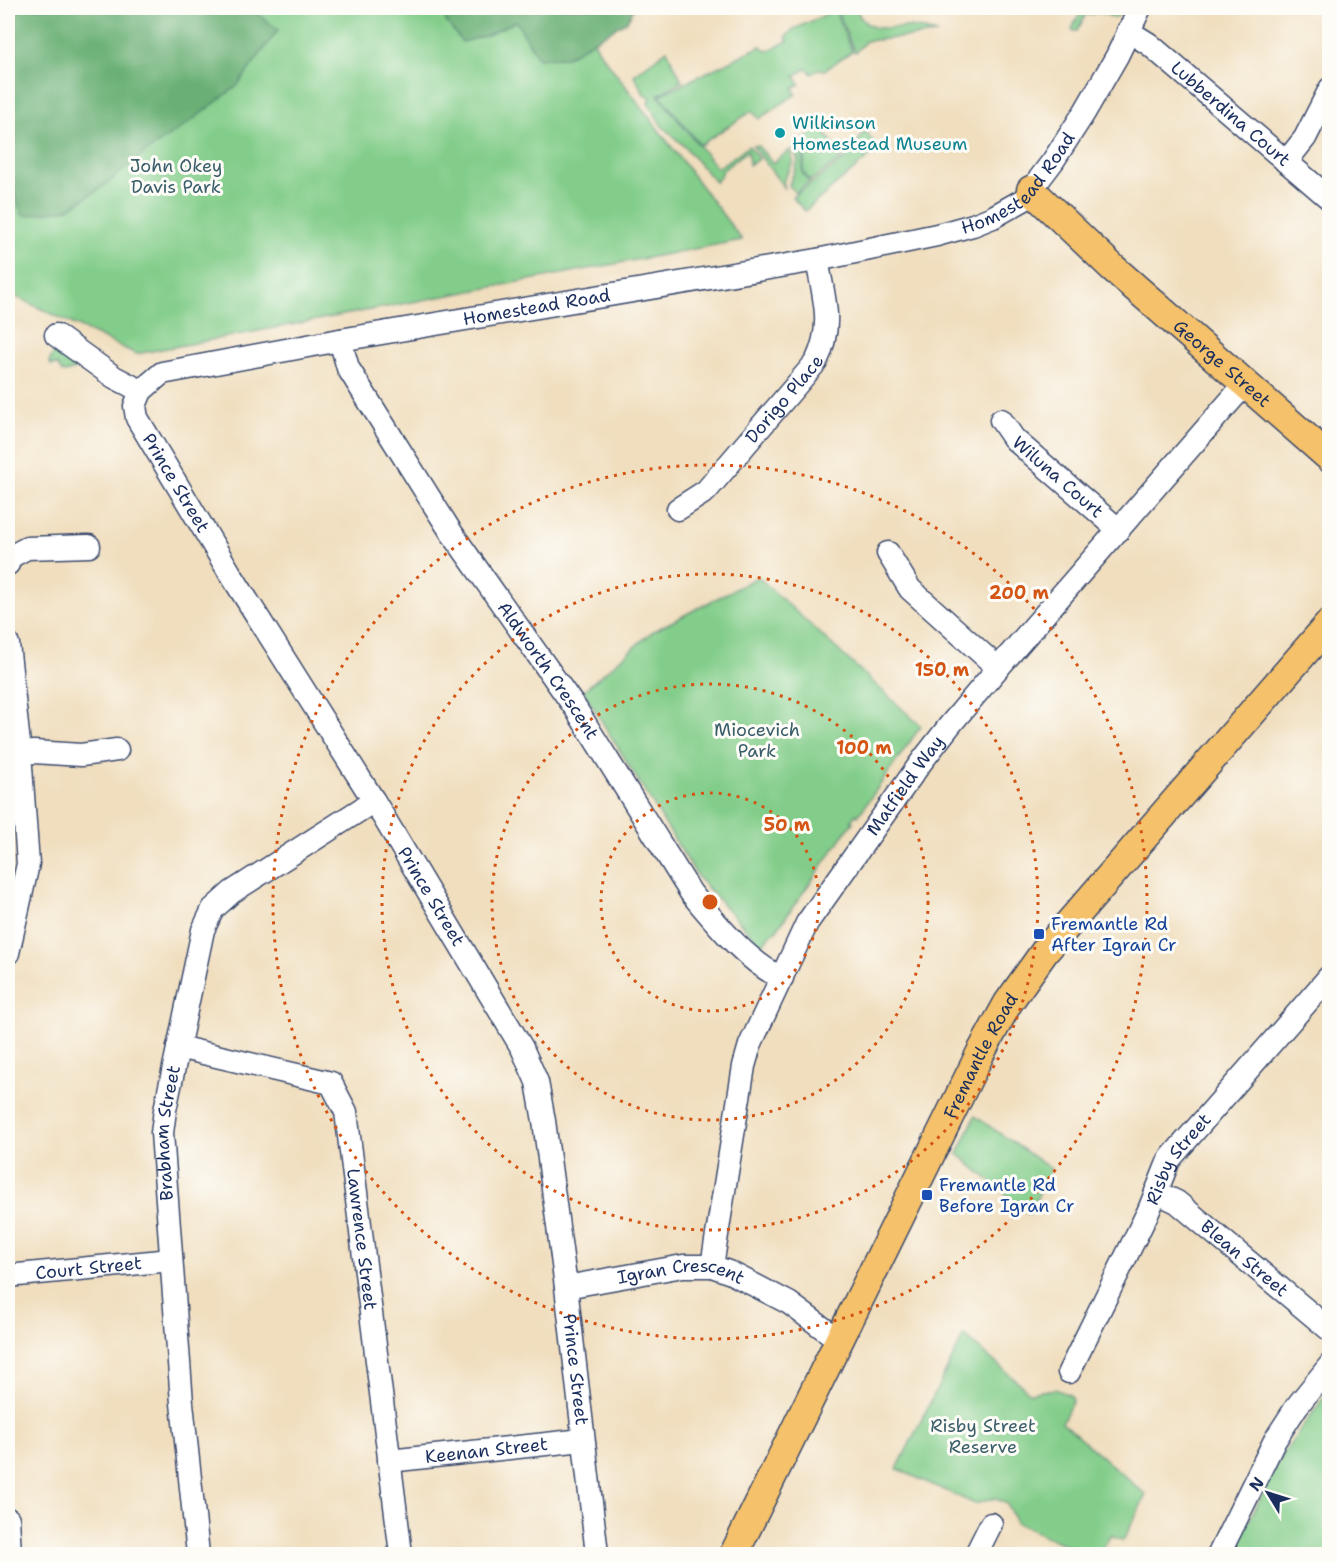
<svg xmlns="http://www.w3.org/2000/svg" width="1337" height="1562" font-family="'Shantell Sans',sans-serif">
<rect width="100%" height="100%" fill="#fdfcf7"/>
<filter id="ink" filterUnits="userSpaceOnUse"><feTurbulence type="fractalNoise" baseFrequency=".0167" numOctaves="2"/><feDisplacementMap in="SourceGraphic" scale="12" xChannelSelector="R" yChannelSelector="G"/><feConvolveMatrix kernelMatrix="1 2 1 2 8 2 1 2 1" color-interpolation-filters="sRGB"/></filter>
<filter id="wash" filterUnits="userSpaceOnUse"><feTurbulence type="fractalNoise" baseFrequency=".008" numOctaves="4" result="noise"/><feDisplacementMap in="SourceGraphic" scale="24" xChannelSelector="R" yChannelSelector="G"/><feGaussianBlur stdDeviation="1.35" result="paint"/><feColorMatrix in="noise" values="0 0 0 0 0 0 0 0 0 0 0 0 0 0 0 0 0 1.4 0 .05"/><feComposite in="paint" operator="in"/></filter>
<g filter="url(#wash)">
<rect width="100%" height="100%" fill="#f0debe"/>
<g fill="#83cd8a" stroke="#4f7e74" stroke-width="1.5">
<polygon points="8,8 578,8 599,51 742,240 136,354 8,293"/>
<path d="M 836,8 L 856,8 C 865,35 887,27 908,27 C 918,28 927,30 936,34 L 866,41 L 856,52 L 854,51 Z"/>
<polygon points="1090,8 1119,8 1123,12 1115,18 1099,12 1089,15 1086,14 1077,31 1074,31 1072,29 1079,15"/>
<polygon points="835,10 852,51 825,70 819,69 812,74 807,68 795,76 800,84 793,88 796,94 759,119 752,111 700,145 660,95 761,46 767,51 788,41 786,37 792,30"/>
<polygon points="667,50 682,81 658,95 717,168 749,146 759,159 749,165 748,152 744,153 722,171 720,177 715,182 685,147 662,126 648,103 651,98 644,94 634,75"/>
<polygon points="820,127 842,154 840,160 810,181 803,172 805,155 800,142"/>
<polygon points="865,130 878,149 805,211 792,197 841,162 853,150"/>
<polygon points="799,143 804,153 802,172 809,182 795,193 789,185 798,161 794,147"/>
<polygon points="757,145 773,163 790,150 793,162 783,182 785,189 753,146"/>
<path d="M 60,349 L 81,364 L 79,367 L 66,373 L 62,372 L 57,365 L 51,365 L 49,362 C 52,356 53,351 60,349 Z"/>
<polygon points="758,577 921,726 858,816 856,814 851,821 853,822 776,931 770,935 762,946 699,879 583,691 652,632"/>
<polygon points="8,737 10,771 11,886 8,899"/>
<polygon points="975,1116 1051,1169 1029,1214 958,1154"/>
<polygon points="964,1335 1030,1393 1055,1389 1070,1395 1073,1400 1062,1422 1146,1495 1123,1541 1111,1535 1099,1554 1086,1554 1016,1523 1007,1504 995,1498 975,1504 897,1469"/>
<polygon points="1329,1390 1329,1554 1232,1554 1283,1454"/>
</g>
<g fill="#6ab076" stroke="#42706a" stroke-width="1.5">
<polygon points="8,8 250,8 278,30 237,86 191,121 143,154 104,186 68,209 23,216 8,179"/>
<polygon points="446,8 634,8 627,21 567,57 538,58 516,21 488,35 462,42 446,21"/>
</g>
</g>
<g filter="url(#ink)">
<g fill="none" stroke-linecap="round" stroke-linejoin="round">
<g stroke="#3b496c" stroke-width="25">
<g id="minor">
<path id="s1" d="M 1128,31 L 1149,44 L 1330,199"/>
<polyline points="1286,162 1305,138 1330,89"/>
<path id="s2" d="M 56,335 L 114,377 L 141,391 L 135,406 L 137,418 L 230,573 L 374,801 L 522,1048 L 537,1082 L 544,1121 L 566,1287 L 597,1554"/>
<path id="s3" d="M 340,340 L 348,368 L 451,532 L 576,709 L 691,893 C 716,923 747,962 782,978"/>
<path id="s4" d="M 141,391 L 162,373 L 340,340 L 817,260 L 937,235 L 973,225 L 993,217 L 1023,200 L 1031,190 L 1053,161 L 1084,113 L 1117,56 L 1140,8"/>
<path id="s5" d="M 1001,420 L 1014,439 L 1119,530"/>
<path id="s6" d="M 678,509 L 706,491 L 816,362 C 834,325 824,299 817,260"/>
<polyline points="888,553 910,589 998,668"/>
<polyline points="8,564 10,557 27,548 89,546"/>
<polyline points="8,644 20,753 28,864 8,953"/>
<polyline points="20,753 34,752 81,755 117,750"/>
<path id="s7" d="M 178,1047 L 331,1083 L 346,1112 L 401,1554"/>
<path id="s8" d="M 1156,1192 L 1177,1202 L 1330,1330"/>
<path id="s9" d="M 712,1266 L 744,1066 L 750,1045 L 807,923 L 922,761 L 950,725 L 998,668 L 1245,384"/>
<path id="s10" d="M 8,1276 L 171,1260"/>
<path id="s11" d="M 566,1287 L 683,1266 L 712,1266 L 731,1273 L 789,1303 L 839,1340"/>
<path id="s12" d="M 1069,1372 L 1149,1210 L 1169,1160 L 1330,976"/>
<path id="s13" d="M 389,1461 L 583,1440"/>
<polyline points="8,1519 10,1554"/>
<path id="s14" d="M 198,1554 L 182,1403 L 162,1133 L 165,1110 L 203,930 L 213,909 L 232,892 L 374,801"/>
<polyline points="976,1554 991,1524"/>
<polyline points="1219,1554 1275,1440 1297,1406 1330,1365"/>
</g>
</g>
<g stroke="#3b496c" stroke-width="31">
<g id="major">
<path id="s15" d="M 1031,190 L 1113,268 L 1330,458"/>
<path id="s16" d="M 734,1554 L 981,1052 L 1008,1003 L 1045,951 L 1330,623"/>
</g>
</g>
<use href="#minor" stroke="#fff" stroke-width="22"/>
<use href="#major" stroke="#f5c16b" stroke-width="28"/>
</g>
</g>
<g fill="none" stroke="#d45514" stroke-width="3" stroke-dasharray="3 6">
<circle cx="710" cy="902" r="109"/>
<circle cx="710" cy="902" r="218"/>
<circle cx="710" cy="902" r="328"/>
<circle cx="710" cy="902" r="437"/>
</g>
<circle fill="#0f9aa8" stroke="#fdfcf7" stroke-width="2" cx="780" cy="133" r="6"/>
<g fill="#1a4fb4" stroke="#fdfcf7" stroke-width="2">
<rect x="1033" y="928" width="12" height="12" rx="3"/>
<rect x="921" y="1189" width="12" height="12" rx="3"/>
</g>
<g text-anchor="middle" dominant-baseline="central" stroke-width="6" stroke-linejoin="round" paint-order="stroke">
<g font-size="18" fill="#1b2f5e" stroke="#fdfcf7">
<text stroke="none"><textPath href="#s1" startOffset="132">Lubberdina Court</textPath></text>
<text stroke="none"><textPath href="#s4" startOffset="915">Homestead Road</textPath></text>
<text stroke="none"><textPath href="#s4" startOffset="408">Homestead Road</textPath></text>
<text stroke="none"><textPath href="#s15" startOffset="258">George Street</textPath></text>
<text stroke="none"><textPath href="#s6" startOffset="154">Dorigo Place</textPath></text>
<text stroke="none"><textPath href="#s5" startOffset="81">Wiluna Court</textPath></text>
<text stroke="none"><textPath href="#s2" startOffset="206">Prince Street</textPath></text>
<text stroke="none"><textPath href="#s3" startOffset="392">Aldworth Crescent</textPath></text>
<text stroke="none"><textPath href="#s9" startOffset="528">Matfield Way</textPath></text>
<text stroke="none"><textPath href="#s2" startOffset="692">Prince Street</textPath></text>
<text stroke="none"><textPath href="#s16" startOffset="556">Fremantle Road</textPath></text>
<text stroke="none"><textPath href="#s14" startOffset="423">Brabham Street</textPath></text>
<text stroke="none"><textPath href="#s12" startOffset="240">Risby Street</textPath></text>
<text stroke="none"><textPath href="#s7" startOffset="318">Lawrence Street</textPath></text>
<text stroke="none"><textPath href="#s8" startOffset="111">Blean Street</textPath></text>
<text stroke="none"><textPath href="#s10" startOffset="81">Court Street</textPath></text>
<text stroke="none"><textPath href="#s11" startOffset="117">Igran Crescent</textPath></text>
<text stroke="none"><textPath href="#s2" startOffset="1196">Prince Street</textPath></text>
<text stroke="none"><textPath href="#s13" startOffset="98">Keenan Street</textPath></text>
</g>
<g font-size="18" fill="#0d838f" stroke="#fdfcf7" text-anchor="start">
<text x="792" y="123">Wilkinson<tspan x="792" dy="21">Homestead Museum</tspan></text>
</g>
<g font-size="18" fill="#3a5e6b" stroke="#fdfcf7">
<text x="176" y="166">John Okey<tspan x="176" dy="21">Davis Park</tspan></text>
<text x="757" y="730">Miocevich<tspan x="757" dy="21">Park</tspan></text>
<text x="983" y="1426">Risby Street<tspan x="983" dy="21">Reserve</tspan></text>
</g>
<g font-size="18" fill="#164399" stroke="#fdfcf7" text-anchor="start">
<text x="1051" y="924">Fremantle Rd<tspan x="1051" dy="21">After Igran Cr</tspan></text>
<text x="939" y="1185">Fremantle Rd<tspan x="939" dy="21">Before Igran Cr</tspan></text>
</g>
</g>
<circle cx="710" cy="902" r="9" fill="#d45514" stroke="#fdfcf7" stroke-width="3"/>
<g font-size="18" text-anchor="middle" font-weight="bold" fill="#d45514" stroke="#fdfcf7" stroke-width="6" stroke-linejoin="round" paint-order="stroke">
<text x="1019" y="599">200 m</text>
<text x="942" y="676">150 m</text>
<text x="864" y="754">100 m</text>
<text x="787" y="831">50 m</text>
</g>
<rect width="1337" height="1562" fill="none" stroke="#fdfcf7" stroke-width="30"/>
<g transform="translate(1268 1493) rotate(308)" stroke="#fdfcf7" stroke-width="4.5" paint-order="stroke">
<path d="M0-4.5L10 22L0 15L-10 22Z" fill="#1b2f5e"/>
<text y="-9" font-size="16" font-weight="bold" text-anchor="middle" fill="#1b2f5e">N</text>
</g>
</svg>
